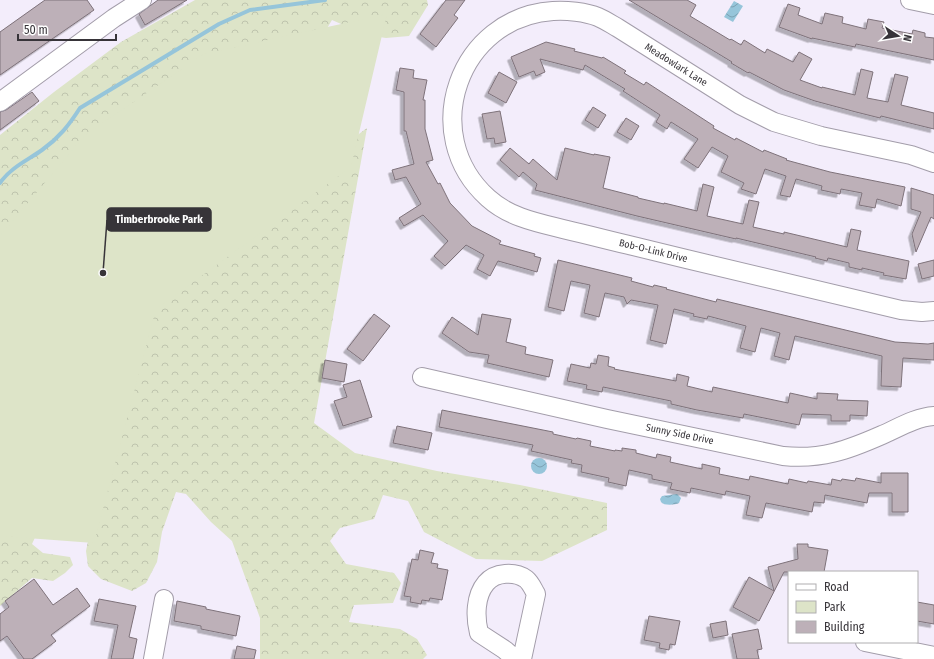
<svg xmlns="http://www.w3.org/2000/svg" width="934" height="659" font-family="'Fira Sans Condensed',sans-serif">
<defs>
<pattern id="forest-crowns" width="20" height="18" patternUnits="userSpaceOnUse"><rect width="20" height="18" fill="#dde4c8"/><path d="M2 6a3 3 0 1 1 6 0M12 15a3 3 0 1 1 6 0" fill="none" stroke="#bec4ad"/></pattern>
<pattern id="water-waves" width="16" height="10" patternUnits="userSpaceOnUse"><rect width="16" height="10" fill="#96c5da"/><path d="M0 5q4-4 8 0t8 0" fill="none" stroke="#7ba1b2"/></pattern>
<filter id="shadow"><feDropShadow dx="-3.5" dy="3.5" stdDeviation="0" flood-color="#0004"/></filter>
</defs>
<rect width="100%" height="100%" fill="#f3edfb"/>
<g fill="url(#forest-crowns)">
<polygon points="195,0 427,0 428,5 409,36 386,38 366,35 332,20 308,60 0,259 0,135 54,92 121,42"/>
<polygon points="367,128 314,423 355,453 437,471 520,485 607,503 607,530 542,561 476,559 424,532 408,501 383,495 374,519 340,528 330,541 346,564 394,573 401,583 393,603 354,605 349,622 400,629 417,639 427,655 423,659 260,659 260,618 232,541 211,522 186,494 176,492 162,532 157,562 146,583 132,591 101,579 88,566 86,551 94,512 147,312 283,190"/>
<polygon points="0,520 39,529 32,544 43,553 70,557 73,565 65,573 53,581 32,578 0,606"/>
</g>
<polygon fill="#dde4c8" points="387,14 351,167 156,309 94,543 0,536 0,236 85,135 204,54"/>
<g fill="url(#water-waves)">
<polygon points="734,1 743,6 733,22 724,17"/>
<circle cx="539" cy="466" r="8"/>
<path d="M 677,494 L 681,498 L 679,503 C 675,505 664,506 661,502 L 660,499 L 662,496 Z"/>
</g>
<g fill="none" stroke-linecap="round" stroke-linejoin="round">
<path stroke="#96c5da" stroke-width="4" d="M 0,183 C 10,168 28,160 42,150 C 59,138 69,125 80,108 L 219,24 L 250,10 L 325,0"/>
</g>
<g fill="#bdb0b8" stroke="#7e727a" filter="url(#shadow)">
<polygon points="45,0 87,0 94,10 0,75 0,32"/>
<polygon points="158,0 187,0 145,25 139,14"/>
<polygon points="446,0 465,0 454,15 458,18 436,47 420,34"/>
<polygon points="629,0 687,0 696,5 690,16 730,40 731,39 741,45 744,40 765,53 767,49 793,62 799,52 812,59 800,80 822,88 822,87 855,95 861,69 873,72 867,98 888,102 895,74 908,77 901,105 934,113 934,129 881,116 880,118 856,112 815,101 784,90 749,72 748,73 731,63 732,62"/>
<polygon points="788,4 800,8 798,15 822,24 825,13 843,17 842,23 866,29 868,19 884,22 882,28 912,34 913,30 925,33 925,37 934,38 934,60 856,44 855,47 812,38 812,39 779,27"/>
<polygon points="546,42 575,49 574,51 602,58 603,57 626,71 624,73 644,85 646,82 714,126 713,128 735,140 736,138 763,152 764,150 787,159 786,160 830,172 905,187 901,206 877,199 875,208 859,205 862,193 841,189 840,194 821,190 822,186 796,179 790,197 780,195 786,176 765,169 756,194 741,189 744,183 721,172 728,156 712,147 698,168 684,159 698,139 671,122 667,129 656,122 660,115 623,91 625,89 585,65 583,70 540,59 545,72 536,76 534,71 519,77 511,57"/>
<polygon points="400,68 414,70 413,78 427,80 423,100 425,100 425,129 433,160 426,162 438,184 440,183 450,203 472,226 501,241 499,244 535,254 534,256 541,258 537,272 498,261 490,276 477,269 484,255 466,245 445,266 434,256 448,241 423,215 404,226 399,218 421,204 406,177 395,180 392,170 414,164 406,131 404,131 404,92 396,90"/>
<polygon points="499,72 517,82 506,103 488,93"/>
<polygon points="32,92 39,101 0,130 0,112 6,110"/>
<polygon points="593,107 606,115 598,128 585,120"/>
<polygon points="500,111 506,142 495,144 494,138 487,139 482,114"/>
<polygon points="626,118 639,126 631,140 617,132"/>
<polygon points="510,148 529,164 533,159 557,180 565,148 594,155 594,154 610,157 603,188 638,197 638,198 664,204 664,203 697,211 703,184 714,187 707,216 743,224 749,200 759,202 753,227 784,234 784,232 847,247 851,229 861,231 857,250 909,261 906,279 883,275 884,273 862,268 862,270 849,267 849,263 828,258 827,261 815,258 816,257 736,238 736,239 637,216 535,190 537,184 523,172 519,177 500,160"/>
<polygon points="911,188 934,195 934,219 931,217 916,252 912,234 921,212 911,209"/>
<polygon points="558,260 632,278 631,281 653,287 654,285 667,288 666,289 716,302 717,299 895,342 928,344 934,343 934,360 903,358 901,387 881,386 882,356 795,336 789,360 774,356 780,333 761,328 755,352 740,348 746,326 708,316 707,319 693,316 694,314 674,309 666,344 650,340 658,305 631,300 627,304 624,297 605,293 599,317 584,313 590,285 571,281 564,311 548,307"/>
<polygon points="934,260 934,276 922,279 918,264"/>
<polygon points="374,314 390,326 363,361 347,349"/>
<polygon points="482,314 511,319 506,342 526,347 525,354 553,360 549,377 487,363 489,355 469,352 442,333 452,317 478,335"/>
<polygon points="598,355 609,357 608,366 615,368 614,369 676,381 677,374 689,377 687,386 712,392 713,387 788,403 790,393 817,399 817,393 838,394 837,400 868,401 867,416 850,415 850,421 831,421 831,415 802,414 799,425 744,414 743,418 697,410 671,404 671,401 603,387 602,392 586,389 587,385 567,381 571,364 590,368 591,363 596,364"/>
<polygon points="325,360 347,364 344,382 322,378"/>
<polygon points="360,380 372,417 343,426 334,401 347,397 343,385"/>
<polygon points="442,410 553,432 553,434 576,439 577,438 591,441 590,446 615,451 615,450 622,451 622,448 636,450 636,453 656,458 657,454 671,457 670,462 702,469 702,464 720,468 719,474 749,480 750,476 788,484 789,479 807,483 808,481 831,485 832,479 841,481 842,479 855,481 856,478 881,483 881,473 908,473 908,512 892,512 892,493 869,493 867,503 825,495 824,503 814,502 812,512 766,503 762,518 746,515 750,496 726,491 725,495 691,488 690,493 670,489 672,483 652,479 652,475 629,470 626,486 608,482 609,478 581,472 582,465 571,463 572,460 531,451 533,445 439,427"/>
<polygon points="397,426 432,433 428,450 393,443"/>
<polygon points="797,544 808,544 808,547 828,550 824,572 784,572 759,621 733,607 749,577 774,591 768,567 798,559"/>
<polygon points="420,550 434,553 431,563 438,564 437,568 448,570 442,600 430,598 429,601 422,600 421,604 410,602 411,597 404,596 412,559 418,560"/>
<polygon points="34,579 53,605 77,588 90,606 51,635 56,641 32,659 24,659 7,636 0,641 0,614 9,607 5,601"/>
<polygon points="99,599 136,606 129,637 137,639 133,659 111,659 118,625 94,621"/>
<polygon points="177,601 206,607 206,609 240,616 236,636 201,629 201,626 174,621"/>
<polygon points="917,602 934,605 934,624 917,621"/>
<polygon points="649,616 680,621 675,645 670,644 669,650 659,648 660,643 644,640"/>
<polygon points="726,621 728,635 713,638 710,624"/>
<polygon points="758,629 762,649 757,650 759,659 737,659 732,634"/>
<polygon points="237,646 256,650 254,659 234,659"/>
</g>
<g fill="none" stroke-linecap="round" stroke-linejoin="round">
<g stroke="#a39daa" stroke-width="20">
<g id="minor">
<polyline points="910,0 934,5"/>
<polyline points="0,102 114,18 142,0"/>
<path id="s1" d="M 934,163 L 911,155 L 821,136 L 774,122 L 740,105 L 618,28 C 611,24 605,20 598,17 C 586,12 566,10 553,11 C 459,17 417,134 488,198 C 510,218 539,223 567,230 C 589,235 611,241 633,246 C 722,268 811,289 901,310 L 922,312 L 934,311"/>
<path id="s2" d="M 422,377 L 607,419 L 783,456 C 821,460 848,450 882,435 C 898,428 916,417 934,416"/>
<polyline points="865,642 934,656"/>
<polyline points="153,659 164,599"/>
<path d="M 515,659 L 505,650 L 479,633 C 475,617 475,596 486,583 C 495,572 515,571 526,579 C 531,583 533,589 536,594 L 522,659"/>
</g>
</g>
<use href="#minor" stroke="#fff" stroke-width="18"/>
</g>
<g text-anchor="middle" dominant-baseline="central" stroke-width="4" stroke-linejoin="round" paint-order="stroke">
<g font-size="10" fill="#373439" stroke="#fff">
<text transform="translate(676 65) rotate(32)">Meadowlark Lane</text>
<text stroke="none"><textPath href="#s1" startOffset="843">Bob-O-Link Drive</textPath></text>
<text stroke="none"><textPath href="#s2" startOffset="264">Sunny Side Drive</textPath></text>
</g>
</g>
<path fill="none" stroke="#373439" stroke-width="1.5" d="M103 273L107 220"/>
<circle fill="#373439" stroke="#fff" stroke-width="1.5" cx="103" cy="273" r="4"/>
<rect fill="#373439" stroke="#373439" stroke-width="1.5" x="107" y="208" width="104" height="23" rx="4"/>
<g font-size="11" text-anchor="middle" font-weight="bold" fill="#fff">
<text x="159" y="223">Timberbrooke Park</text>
</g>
<rect x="788" y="571" width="130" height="72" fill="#ffffff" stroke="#afaeb0"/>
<rect x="796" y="584" width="20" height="6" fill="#ffffff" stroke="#afaeb0"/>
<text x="824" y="591" font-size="12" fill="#373439">Road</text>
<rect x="796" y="601" width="20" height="12" fill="#dde4c8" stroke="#afaeb0"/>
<text x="824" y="611" font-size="12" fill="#373439">Park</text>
<rect x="796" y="621" width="20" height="12" fill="#bdb0b8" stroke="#afaeb0"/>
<text x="824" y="631" font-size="12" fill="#373439">Building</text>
<g transform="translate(898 36) rotate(102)" stroke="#ffffff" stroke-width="3" paint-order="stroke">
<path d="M0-3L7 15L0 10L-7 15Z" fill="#373439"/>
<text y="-6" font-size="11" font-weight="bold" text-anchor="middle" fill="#373439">N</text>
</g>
<path d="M18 34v6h98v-6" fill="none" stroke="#373439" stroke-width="2"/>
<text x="24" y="34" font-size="12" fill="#373439" stroke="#ffffff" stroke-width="3" paint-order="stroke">50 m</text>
</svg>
